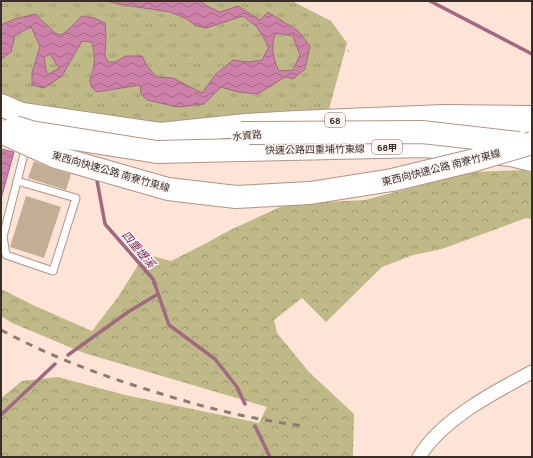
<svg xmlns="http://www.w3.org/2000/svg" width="533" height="458" font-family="Manrope,'Noto Sans TC',sans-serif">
<defs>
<pattern id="forest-crowns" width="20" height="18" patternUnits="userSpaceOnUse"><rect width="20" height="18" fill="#beb986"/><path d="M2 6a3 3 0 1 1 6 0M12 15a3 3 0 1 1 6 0" fill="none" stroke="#9b976e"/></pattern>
<pattern id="park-tufts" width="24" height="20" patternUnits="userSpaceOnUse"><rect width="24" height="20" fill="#beb986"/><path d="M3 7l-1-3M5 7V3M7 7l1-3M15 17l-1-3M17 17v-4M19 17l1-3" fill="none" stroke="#9b976e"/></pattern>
<pattern id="water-waves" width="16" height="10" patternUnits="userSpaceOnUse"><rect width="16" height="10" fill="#cd81a8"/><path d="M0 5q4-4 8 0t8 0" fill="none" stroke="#a76a89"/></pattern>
</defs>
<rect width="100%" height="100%" fill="#fee3d7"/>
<polygon fill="url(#forest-crowns)" points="524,170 532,173 532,219 526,218 442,249 413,255 382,267 326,322 302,298 274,320 277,333 309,372 354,414 353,457 1,457 1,398 22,381 58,377 125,395 259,423 267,407 84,353 12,323 1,316 1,289 35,306 92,331 118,297 145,254 171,261 201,246 230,230 287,204 365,200 471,172"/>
<polygon fill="url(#park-tufts)" points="1,1 292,1 331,21 347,43 328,113 167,126 99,120 1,99"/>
<g fill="url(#water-waves)" stroke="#a16881" fill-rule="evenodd">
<path d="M 107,1 L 200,1 L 209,7 L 220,12 L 238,6 L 260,20 L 268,12 L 298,31 L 310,46 L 305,69 L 293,79 L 285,77 L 258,94 L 238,92 L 221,87 L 204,104 L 178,107 L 147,100 L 141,94 L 140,85 L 97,92 C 84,83 93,76 94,64 C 95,57 93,48 92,42 L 82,41 L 62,76 L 44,88 L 32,85 L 32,73 L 40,46 L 31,27 L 15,35 L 11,52 L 1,59 L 1,25 L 15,19 L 35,14 L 48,26 L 55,33 L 61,35 L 68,30 L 82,16 L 94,18 L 105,23 L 106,37 L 105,56 L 108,62 L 115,62 L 126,56 L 142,56 L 147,66 L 157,77 L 173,78 L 202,93 L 216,74 L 233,60 L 248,62 L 262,60 L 269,47 L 257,27 L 243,16 L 206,28 L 195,25 L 187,19 L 170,12 L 118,4 ZM 276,33 L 293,36 L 300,55 L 293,70 L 279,71 C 273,59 270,46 276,33 ZM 50,54 L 59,68 L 47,75 L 44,57 Z"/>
<polygon points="1,149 14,152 1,199"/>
</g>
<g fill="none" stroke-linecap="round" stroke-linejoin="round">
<g stroke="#a16881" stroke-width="3.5">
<polyline points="430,1 532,54"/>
<polyline points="96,175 105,224 153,279 169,325 215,359 237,387 245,404"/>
<polyline points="68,355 128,312 158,294"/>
<polyline points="1,415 55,364"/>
<polyline points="255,426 270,457"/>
</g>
</g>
<g fill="#c2ae94">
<polygon points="34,161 51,168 71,174 66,190 28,178"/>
<polygon points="26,196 61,207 44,258 10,247"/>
</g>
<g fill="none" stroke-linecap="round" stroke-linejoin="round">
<g stroke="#b29385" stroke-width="9">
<g id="service">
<polyline points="1,237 3,237 6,255 53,271 76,198 17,181"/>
<polyline points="3,237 26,146"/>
</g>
</g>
<g stroke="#b29385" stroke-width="15">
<g id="minor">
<polyline points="477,126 495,128 532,128"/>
<path d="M 419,457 C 441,420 494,392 532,372"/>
</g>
</g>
<g stroke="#b29385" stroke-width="24">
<g id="trunk">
<polyline points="1,105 22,114 160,134 246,125 297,122 444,116 532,117"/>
<polyline points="240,150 426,146 510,155 532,160"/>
</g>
</g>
<g stroke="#bda79d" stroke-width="2" stroke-dasharray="1 3" stroke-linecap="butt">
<polyline points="20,1 106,16 135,34 166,43 184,55 193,75 194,115"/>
<polyline points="264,1 297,10 321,33 326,51 350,51"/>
<polyline points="1,2 10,1"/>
<polyline points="106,16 111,1"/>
<polyline points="14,94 26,62 26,37 17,1"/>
<polyline points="286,106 304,93 319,75 326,51"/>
</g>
<use href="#service" stroke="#fff" stroke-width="7"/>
<use href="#minor" stroke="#fff" stroke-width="13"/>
<use href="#trunk" stroke="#fff" stroke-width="22"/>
<path stroke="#8d7b72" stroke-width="3" stroke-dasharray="7 7" stroke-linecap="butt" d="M 1,330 C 53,358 108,378 165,395 C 210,409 256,420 304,426"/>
<g stroke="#b29385" stroke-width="24" stroke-linecap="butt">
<g id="trunk-bridge">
<polyline points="15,127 31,132 157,152 240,150"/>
<polyline points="1,132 56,157 168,189 236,197 310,193 392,180 475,160 532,143"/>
<polyline points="241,133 422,132 519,143"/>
</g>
</g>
<use href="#trunk-bridge" stroke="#fff" stroke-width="22"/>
</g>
<g text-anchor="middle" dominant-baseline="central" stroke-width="3" stroke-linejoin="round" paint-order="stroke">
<g fill="#fcf5f2" stroke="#746964" stroke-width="1">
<rect x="325" y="113" width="20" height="14" rx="3"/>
<rect x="372" y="140" width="30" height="14" rx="3"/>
</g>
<g font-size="9" font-weight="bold" fill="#392d27">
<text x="335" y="120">68</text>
<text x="387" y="147">68甲</text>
</g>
<g font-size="10" fill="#392d27" stroke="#fcf5f2">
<text transform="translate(247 135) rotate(-5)">水資路</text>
<text transform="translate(315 149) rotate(-1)">快速公路四重埔竹東線</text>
<text transform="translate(441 167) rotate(-14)">東西向快速公路 南寮竹東線</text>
<text transform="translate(111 171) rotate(16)">東西向快速公路 南寮竹東線</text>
</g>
<g font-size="11" font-style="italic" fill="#771d54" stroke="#fcf5f2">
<text transform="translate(139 249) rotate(49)">四重壢溪</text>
</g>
</g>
<rect width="533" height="458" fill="none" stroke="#392d27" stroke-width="4"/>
</svg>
